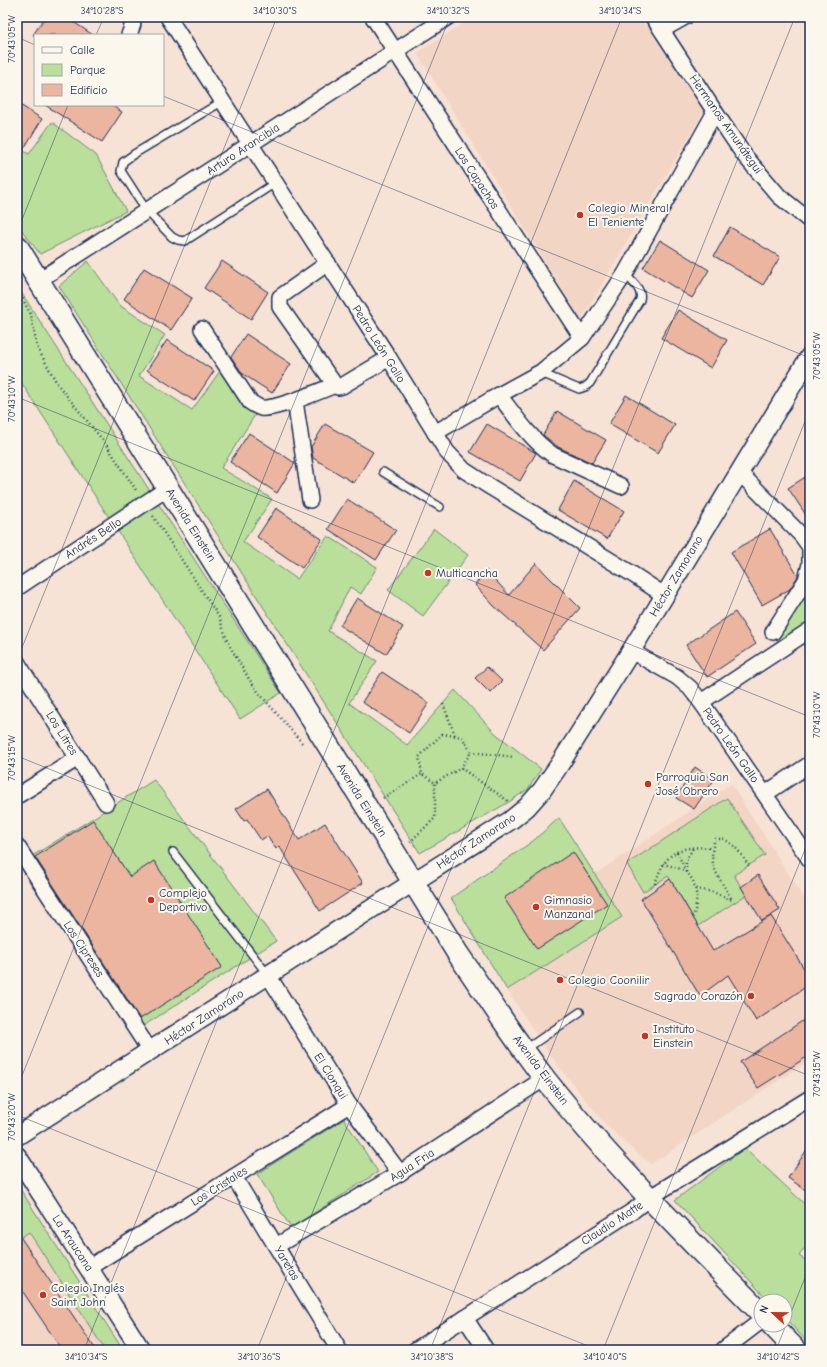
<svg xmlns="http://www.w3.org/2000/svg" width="827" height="1367" font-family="'Comic Neue',sans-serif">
<rect width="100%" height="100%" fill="#f6e3d5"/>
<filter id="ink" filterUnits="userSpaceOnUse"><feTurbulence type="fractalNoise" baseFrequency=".025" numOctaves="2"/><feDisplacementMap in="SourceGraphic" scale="8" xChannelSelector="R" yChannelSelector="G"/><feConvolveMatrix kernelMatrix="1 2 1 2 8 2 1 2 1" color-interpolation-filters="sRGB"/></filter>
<g filter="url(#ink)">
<g fill="#f3d5c5">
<polygon points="473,17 641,17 704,111 581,320 417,53"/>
<polygon points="731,784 810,907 810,1060 651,1164 634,1151 607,1126 584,1098 548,1052 507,990 622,917 595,874"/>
<polygon points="29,1232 105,1350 17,1350 17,1240"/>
</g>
<g fill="#badf9a" stroke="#6a877c">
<polygon points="52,122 96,155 126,211 40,254 17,224 17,147 29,154"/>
<polygon points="88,261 119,305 165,335 139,376 192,410 220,371 264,401 221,468 272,499 243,542 297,579 328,536 377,567 361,594 350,587 328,631 377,661 349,703 407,745 455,690 495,733 541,769 528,789 509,802 420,853 59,286"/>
<polygon points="17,286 281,693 240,719 17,376"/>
<polygon points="434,529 468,555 423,616 388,590"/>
<polygon points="810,589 810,626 780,645 777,640"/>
<polygon points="154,780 276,941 140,1028 29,858"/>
<polygon points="727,798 765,855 734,875 746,895 698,926 668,876 643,892 627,864"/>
<polygon points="559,818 622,917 507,990 451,898 533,841"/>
<polygon points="344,1119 378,1172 291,1228 257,1174"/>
<polygon points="745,1148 810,1209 810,1240 799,1256 810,1263 810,1345 785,1318 785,1301 769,1301 675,1200"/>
<polygon points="17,1184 123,1350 105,1350 29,1232 17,1240"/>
</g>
<g fill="#ebb59f" stroke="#1b2f5e">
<polygon points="45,17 66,17 93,35 33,35"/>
<polygon points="17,103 42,119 17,160"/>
<polygon points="45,105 111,105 122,112 102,142"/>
<polygon points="730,227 780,257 763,285 714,256"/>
<polygon points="660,240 709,270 692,298 643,268"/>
<polygon points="222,261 268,292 251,319 204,288"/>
<polygon points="144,268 192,298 171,330 124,299"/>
<polygon points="678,310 727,340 711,368 661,338"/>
<polygon points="246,334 291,364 272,393 243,374 231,357"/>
<polygon points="167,340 214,371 194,401 147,370"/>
<polygon points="626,395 675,425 658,453 609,424"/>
<polygon points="557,411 606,440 592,463 558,447 543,435"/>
<polygon points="325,424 373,452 354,483 313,458 311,447"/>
<polygon points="487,424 536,453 520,481 470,452"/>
<polygon points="249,433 295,463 277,493 230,462"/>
<polygon points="810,474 810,521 788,488"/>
<polygon points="574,481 624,511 607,539 558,510"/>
<polygon points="347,499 396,530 376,560 328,529"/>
<polygon points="276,508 322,539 302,568 257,537"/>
<polygon points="770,529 798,576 790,589 762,605 731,552"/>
<polygon points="536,563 545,573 580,608 543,650 494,606 475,585 486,570 509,595"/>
<polygon points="357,598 403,627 386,654 340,626"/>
<polygon points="735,612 756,644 707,677 686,645"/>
<polygon points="487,667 502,681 490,693 475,678"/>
<polygon points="382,672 429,703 409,733 362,702"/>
<polygon points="695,767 714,780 694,809 676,798"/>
<polygon points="267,789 299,840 325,823 363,883 320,911 279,846 276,849 267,836 261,840 247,819 244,821 236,809"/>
<polygon points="93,820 130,877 154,861 222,967 140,1019 35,857"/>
<polygon points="573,852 607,904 537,949 504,898"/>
<polygon points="758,875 780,910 762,921 741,887"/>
<polygon points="670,879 713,951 771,916 810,978 810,984 756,1021 728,975 700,996 641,899"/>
<polygon points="810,1016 810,1055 758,1088 740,1062"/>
<polygon points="810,1145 810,1193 788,1178"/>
<polygon points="17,1232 96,1350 62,1350 17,1283"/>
</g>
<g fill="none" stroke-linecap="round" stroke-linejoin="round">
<g stroke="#1b2f5e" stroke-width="10">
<g id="service">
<polyline points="223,101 134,154 123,162 121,171 147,211 172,237 178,240 185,241 275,183"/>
<path d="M 541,373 L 579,389 L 585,387 L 590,383 L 640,300 C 643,289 631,281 625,274"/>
<polyline points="383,472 440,507"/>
<polyline points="173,852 268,975"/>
<polyline points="526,1049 580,1012"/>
</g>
</g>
<g stroke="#1b2f5e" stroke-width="18">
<g id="minor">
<polyline points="129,17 133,24 129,35"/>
<polyline points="168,17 389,358 447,452 464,470 484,483 629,572 664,595"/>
<polyline points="373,17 582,338"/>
<polyline points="653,17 715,112 744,155 779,196 810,221"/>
<polyline points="662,30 685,17"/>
<polyline points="328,263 280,297 280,307 335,385 338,387 342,386 389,358"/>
<polyline points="39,280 448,17"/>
<path d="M 202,329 L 250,402 C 253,404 258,407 261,408 C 276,410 320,391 335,385"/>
<path d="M 499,395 C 515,416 531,440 553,455 L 621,486"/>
<polyline points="295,401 310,500"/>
<polyline points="435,433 499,395 541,372 582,338 625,274 715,112"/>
<polyline points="739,472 802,536 810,547"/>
<polyline points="17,588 168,488"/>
<polyline points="773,632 806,580 810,564 810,550"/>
<polyline points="631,651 677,677 690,688 701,702 810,860"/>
<polyline points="17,662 106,803"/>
<polyline points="701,702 810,630"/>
<polyline points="765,794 810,764"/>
<polyline points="17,796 78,758"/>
<polyline points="17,846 150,1051"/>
<polyline points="268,975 349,1105 400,1173"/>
<polyline points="234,1177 339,1350"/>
<polyline points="276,1246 400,1173 545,1078"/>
<polyline points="88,1268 349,1105"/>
<polyline points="465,1318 486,1350"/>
<polyline points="415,1350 634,1210 649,1198 810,1098"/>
<polyline points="723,1350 761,1321"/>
</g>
</g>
<g stroke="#1b2f5e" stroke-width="21">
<g id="tertiary">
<polyline points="17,1136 404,888 511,820 527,807 542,790 558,767 631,651 810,356"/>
<polyline points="17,1156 141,1350"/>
</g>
</g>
<g stroke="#1b2f5e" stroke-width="24">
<g id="secondary">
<path d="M 17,246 L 458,954 C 487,996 514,1039 545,1079 C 611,1162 687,1237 761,1313"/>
<polyline points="772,1325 796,1350"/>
</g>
</g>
<g stroke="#1b2f5e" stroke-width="2.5" stroke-dasharray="1 3" stroke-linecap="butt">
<polyline points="17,288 31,315 37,347 58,385 105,443 136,490"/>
<polyline points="153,516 219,617 228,643 249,679 259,693 303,744"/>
<polyline points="443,704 455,735"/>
<polygon points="442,734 462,737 471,752 461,768 435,783 422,774 419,757"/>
<polyline points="471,752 514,757"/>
<polyline points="461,768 508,801"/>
<polyline points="383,798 422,774"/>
<polyline points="410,842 435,818 435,783"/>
<polyline points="677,852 685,869"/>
<path d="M 663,864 C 670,866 678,867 684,871 C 698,879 698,901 694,914"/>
<polyline points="686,872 686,861 693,848"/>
<path d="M 655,884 C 665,852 679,845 712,848"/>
<path d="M 696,889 L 713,892 L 732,900 C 720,878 706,865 715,839 C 718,839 722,839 725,840 C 735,844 743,857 749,866"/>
</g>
<use href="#service" stroke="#fbf7ec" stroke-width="7"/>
<use href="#minor" stroke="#fbf7ec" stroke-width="15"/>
<use href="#tertiary" stroke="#fbf7ec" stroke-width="18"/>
<use href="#secondary" stroke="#fbf7ec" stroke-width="21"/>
</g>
</g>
<path fill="none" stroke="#1b2f5e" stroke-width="1" stroke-opacity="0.45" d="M 96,35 L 104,17M 17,37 L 35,45M 163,96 L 810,358M 17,232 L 68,105M 17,397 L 810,717M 17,660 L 277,17M 17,756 L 810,1076M 17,1088 L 450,17M 17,1115 L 598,1350M 84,1350 L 622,17M 257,1350 L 795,17M 430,1350 L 810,409M 603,1350 L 810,837M 776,1350 L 810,1265"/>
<g fill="#c8321e" stroke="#fbf7ec" stroke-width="1.5">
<circle cx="580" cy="215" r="4"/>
<circle cx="428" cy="573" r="4"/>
<circle cx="648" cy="784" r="4"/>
<circle cx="151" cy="900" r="4"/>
<circle cx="536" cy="907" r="4"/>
<circle cx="560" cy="980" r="4"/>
<circle cx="751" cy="996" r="4"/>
<circle cx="645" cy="1036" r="4"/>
<circle cx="43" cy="1295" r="4"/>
</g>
<g text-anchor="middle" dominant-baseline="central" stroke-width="4" stroke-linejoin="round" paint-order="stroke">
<g font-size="12" fill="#1b2f5e" stroke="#fbf7ec">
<text transform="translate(726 124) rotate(55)">Hermanos Amunátegui</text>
<text transform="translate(243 149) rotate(-33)">Arturo Arancibia</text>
<text transform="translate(477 178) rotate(57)">Los Capachos</text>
<text transform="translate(379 344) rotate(58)">Pedro León Gallo</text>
<text transform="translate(191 525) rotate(58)">Avenida Einstein</text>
<text transform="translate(93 538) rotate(-33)">Andrés Bello</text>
<text transform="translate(676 576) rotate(-59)">Héctor Zamorano</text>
<text transform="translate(62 733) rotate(58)">Los Litres</text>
<text transform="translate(731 745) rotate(55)">Pedro León Gallo</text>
<text transform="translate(362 800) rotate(58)">Avenida Einstein</text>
<text transform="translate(476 841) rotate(-33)">Héctor Zamorano</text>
<text transform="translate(84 949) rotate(57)">Los Cipreses</text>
<text transform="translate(204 1017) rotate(-33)">Héctor Zamorano</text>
<text transform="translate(541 1070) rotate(53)">Avenida Einstein</text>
<text transform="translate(331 1076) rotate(58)">El Clonqui</text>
<text transform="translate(412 1165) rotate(-33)">Agua Fria</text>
<text transform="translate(219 1186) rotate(-32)">Los Cristales</text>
<text transform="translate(612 1223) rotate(-33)">Claudio Matte</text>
<text transform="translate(73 1243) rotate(57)">La Araucana</text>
<text transform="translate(287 1263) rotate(59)">Yaretas</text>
</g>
<g font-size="12" fill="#1b2f5e" stroke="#fbf7ec" text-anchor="start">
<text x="588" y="208">Colegio Mineral<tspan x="588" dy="14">El Teniente</tspan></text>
<text x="436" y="573">Multicancha</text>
<text x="656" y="777">Parroquia San<tspan x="656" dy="14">José Obrero</tspan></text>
<text x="159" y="893">Complejo<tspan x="159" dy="14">Deportivo</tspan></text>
<text x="544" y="900">Gimnasio<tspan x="544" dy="14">Manzanal</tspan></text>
<text x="568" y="980">Colegio Coonilir</text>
<text x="743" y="996" text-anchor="end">Sagrado Corazón</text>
<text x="653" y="1029">Instituto<tspan x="653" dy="14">Einstein</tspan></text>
<text x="51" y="1288">Colegio Inglés<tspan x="51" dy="14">Saint John</tspan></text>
</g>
</g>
<rect width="827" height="1367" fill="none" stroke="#fbf7ec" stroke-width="44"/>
<rect x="34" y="34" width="130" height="72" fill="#fbf7ec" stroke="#a1a7b3"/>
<rect x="42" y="47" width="20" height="6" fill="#fbf7ec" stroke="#a1a7b3"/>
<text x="70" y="54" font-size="12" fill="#1b2f5e">Calle</text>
<rect x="42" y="64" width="20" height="12" fill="#badf9a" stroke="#a1a7b3"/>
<text x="70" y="74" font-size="12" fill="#1b2f5e">Parque</text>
<rect x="42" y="84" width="20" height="12" fill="#ebb59f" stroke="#a1a7b3"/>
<text x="70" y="94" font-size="12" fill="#1b2f5e">Edificio</text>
<g transform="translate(773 1313) rotate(292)"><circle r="19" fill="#fbf7ec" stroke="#a1a7b3"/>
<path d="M0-3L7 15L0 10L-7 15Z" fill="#c8321e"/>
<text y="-6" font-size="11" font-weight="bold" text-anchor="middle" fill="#1b2f5e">N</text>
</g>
<rect x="22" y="22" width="783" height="1323" fill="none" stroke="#1b2f5e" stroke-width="1.5"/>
<g font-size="10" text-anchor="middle" fill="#1b2f5e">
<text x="102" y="14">34°10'28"S</text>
<text x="275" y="14">34°10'30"S</text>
<text x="448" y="14">34°10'32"S</text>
<text x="620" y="14">34°10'34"S</text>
<text transform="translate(11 39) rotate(-90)" y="4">70°43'05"W</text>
<text transform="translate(816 356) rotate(-90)" y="4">70°43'05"W</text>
<text transform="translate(11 399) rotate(-90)" y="4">70°43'10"W</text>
<text transform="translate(816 715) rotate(-90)" y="4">70°43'10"W</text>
<text transform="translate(11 758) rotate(-90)" y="4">70°43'15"W</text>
<text transform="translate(816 1074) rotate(-90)" y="4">70°43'15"W</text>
<text transform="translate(11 1117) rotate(-90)" y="4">70°43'20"W</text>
<text x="86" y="1360">34°10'34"S</text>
<text x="259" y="1360">34°10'36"S</text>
<text x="432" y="1360">34°10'38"S</text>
<text x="605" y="1360">34°10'40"S</text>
<text x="778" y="1360">34°10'42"S</text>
</g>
</svg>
